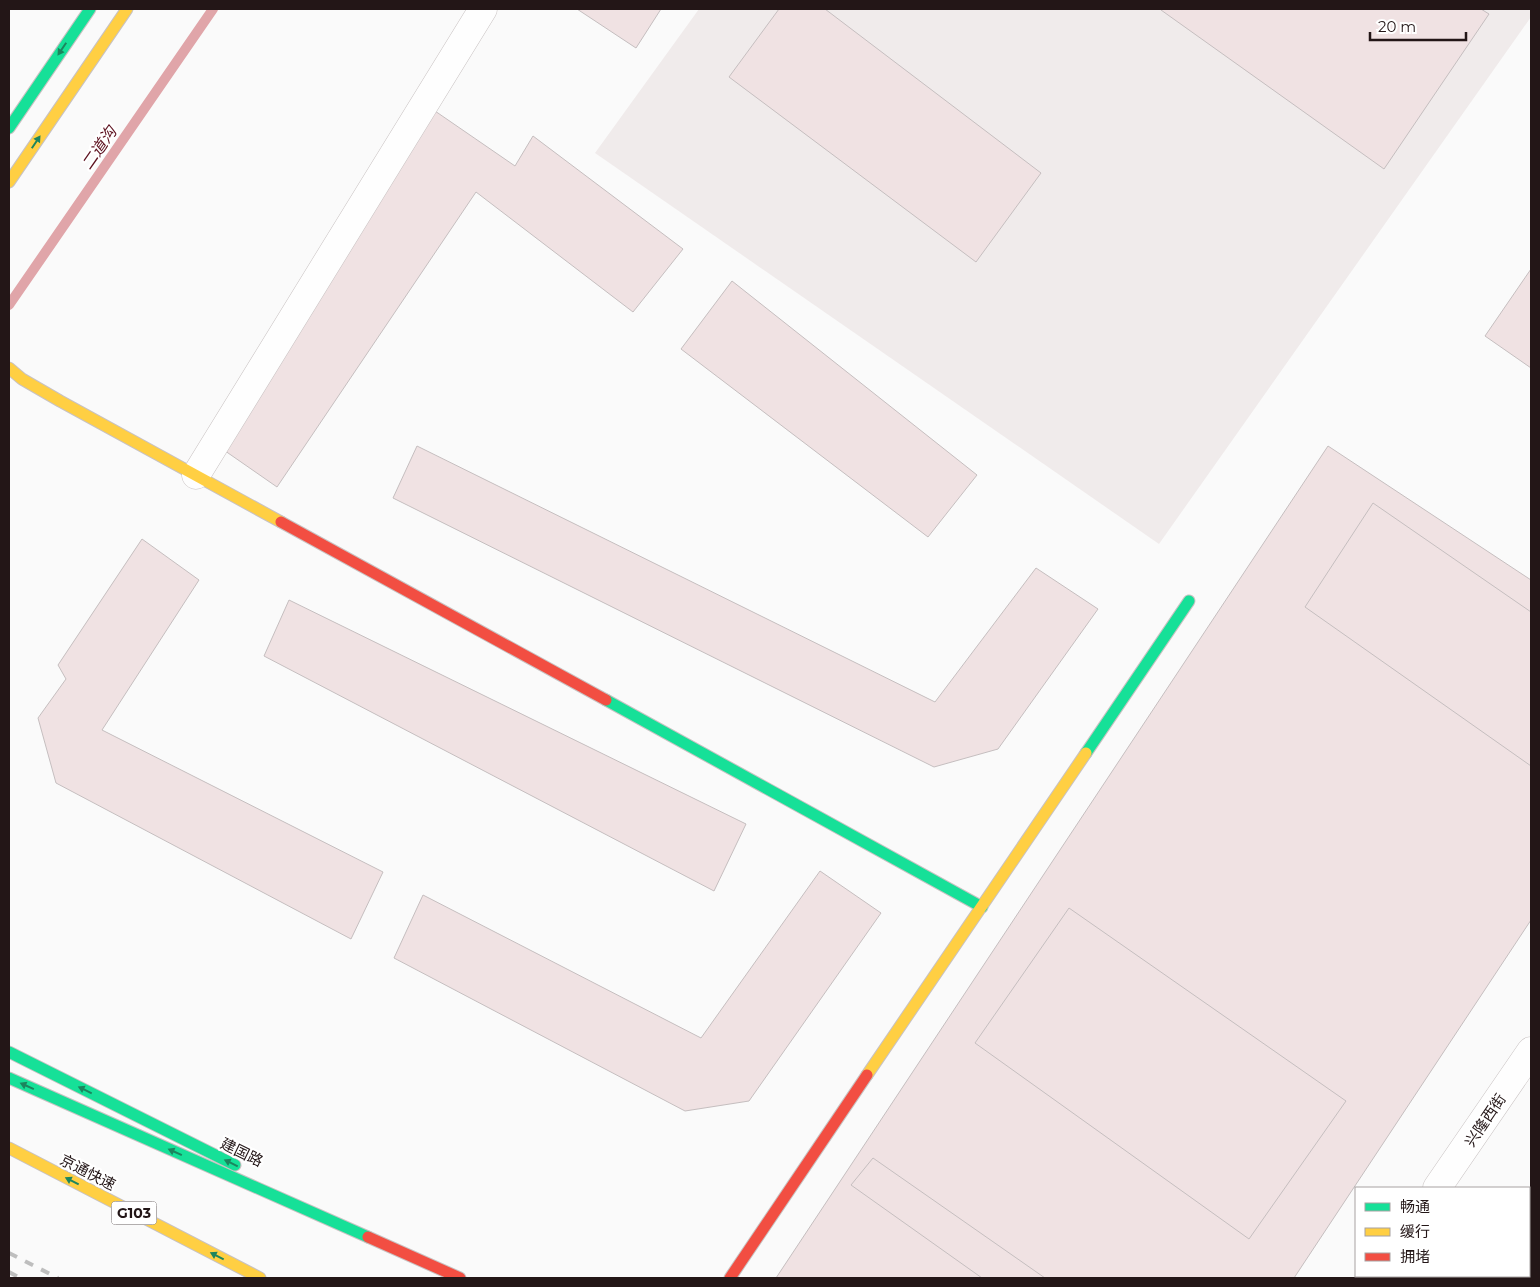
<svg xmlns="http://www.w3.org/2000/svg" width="1540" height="1287" font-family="Montserrat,'Noto Sans SC',sans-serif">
<rect width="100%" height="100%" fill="#fafafa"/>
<polygon fill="#f0ebeb" points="699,9 1531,9 1531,17 1159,544 595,153"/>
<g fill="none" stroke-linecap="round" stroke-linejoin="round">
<polyline stroke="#e0a5a9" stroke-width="10" points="9,305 213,9"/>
</g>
<g fill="#f0e2e3" stroke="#c5bebf">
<polygon points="577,9 661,9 636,48"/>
<polygon points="779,9 825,9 1041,173 976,262 729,77"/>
<polygon points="1162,9 1481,9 1489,14 1384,169 1161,10"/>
<polygon points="435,111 515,166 533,136 683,249 633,312 476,192 277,487 218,446"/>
<polygon points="1531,269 1531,368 1485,336"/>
<polygon points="732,281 977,475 928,537 681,349"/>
<polygon points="417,446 935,702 1036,568 1098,609 998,749 934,767 393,498"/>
<polygon points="1328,446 1531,580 1531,920 1294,1278 776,1278"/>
<polygon points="1373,503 1531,612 1531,766 1305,607"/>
<polygon points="142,539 199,580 102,730 383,872 351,939 56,783 38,718 66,679 58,665"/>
<polygon points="289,600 746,824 714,891 264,656"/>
<polygon points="820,871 881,913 749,1101 685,1111 394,958 423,895 701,1038"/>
<polygon points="1069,908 1346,1101 1249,1239 975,1043"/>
<polygon points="873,1158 1045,1278 982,1278 851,1185"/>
</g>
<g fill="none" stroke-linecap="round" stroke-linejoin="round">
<g stroke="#c8c2c2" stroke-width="29">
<g id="street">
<polyline points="196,475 483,9"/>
<polyline points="1437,1188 1531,1051"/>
<polyline points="1369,1278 1371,1276"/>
</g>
</g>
<g stroke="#c8c2c2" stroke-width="13">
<g id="fast">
<polyline points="9,128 90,9"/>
<polyline points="606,700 982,907"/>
<polyline points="1086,753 1189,601"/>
<polyline points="9,1052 235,1165"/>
<polyline points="9,1078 368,1237"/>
</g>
</g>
<g stroke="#c8c2c2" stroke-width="13">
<g id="slow">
<polyline points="9,182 127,9"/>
<polyline points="9,368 22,379 60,401 281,522"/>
<polyline points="867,1075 1086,753"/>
<polyline points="9,1148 260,1278"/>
</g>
</g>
<g stroke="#c8c2c2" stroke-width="13">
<g id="jam">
<polyline points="281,522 606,700"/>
<polyline points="368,1237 460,1278"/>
<polyline points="730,1278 867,1075"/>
</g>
</g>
<use href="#street" stroke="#fefefe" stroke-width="28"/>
<use href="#fast" stroke="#16e098" stroke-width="11"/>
<use href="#slow" stroke="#ffcf43" stroke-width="11"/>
<use href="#jam" stroke="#f24e42" stroke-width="11"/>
<g stroke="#bebebe" stroke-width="4" stroke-dasharray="9 9" stroke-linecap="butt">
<polyline points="9,1253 58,1278"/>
<polyline points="9,1272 20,1278"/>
</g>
</g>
<defs><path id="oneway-solid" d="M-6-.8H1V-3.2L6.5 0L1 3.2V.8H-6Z" transform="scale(1.25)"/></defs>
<g fill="#1c855e">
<use href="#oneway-solid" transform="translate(62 49) rotate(124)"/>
<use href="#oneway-solid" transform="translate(36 142) rotate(-56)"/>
<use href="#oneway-solid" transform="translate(27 1086) rotate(-156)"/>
<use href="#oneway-solid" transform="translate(85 1090) rotate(-154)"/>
<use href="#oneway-solid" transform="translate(175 1152) rotate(-156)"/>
<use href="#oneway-solid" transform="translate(231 1163) rotate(-154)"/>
<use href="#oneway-solid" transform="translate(72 1181) rotate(-153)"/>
<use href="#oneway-solid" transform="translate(217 1256) rotate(-153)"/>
</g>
<g text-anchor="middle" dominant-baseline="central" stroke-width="4.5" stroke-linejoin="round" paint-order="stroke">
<rect fill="#fff" stroke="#655c5d" stroke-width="1" x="111.5" y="1201.5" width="45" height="23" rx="4"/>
<g font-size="14" font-weight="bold" fill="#231617">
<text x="134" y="1213">G103</text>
</g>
<g font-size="15" fill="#231617" stroke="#fff">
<text transform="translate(1485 1120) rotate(-56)">兴隆西街</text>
<text transform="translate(242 1152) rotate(26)">建国路</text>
<text transform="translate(88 1172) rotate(27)">京通快速</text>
</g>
<g font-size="16" font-style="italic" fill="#5c101e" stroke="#fff">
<text transform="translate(99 148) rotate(-55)">二道沟</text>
</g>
</g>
<rect width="1540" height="1287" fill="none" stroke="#231617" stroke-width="20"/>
<rect x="1355" y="1187" width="175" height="90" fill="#ffffff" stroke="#a7a2a2"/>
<rect x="1365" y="1203" width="25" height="8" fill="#16e098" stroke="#a7a2a2"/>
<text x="1400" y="1212" font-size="15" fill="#231617">畅通</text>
<rect x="1365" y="1228" width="25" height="8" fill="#ffcf43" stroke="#a7a2a2"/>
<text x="1400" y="1237" font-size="15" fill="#231617">缓行</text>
<rect x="1365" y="1253" width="25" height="8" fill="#f24e42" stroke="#a7a2a2"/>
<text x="1400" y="1262" font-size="15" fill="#231617">拥堵</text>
<path d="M1370 32v8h96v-8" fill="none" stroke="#231617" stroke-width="2.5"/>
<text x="1378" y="32" font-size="15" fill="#231617" stroke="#ffffff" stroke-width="4" paint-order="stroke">20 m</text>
</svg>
